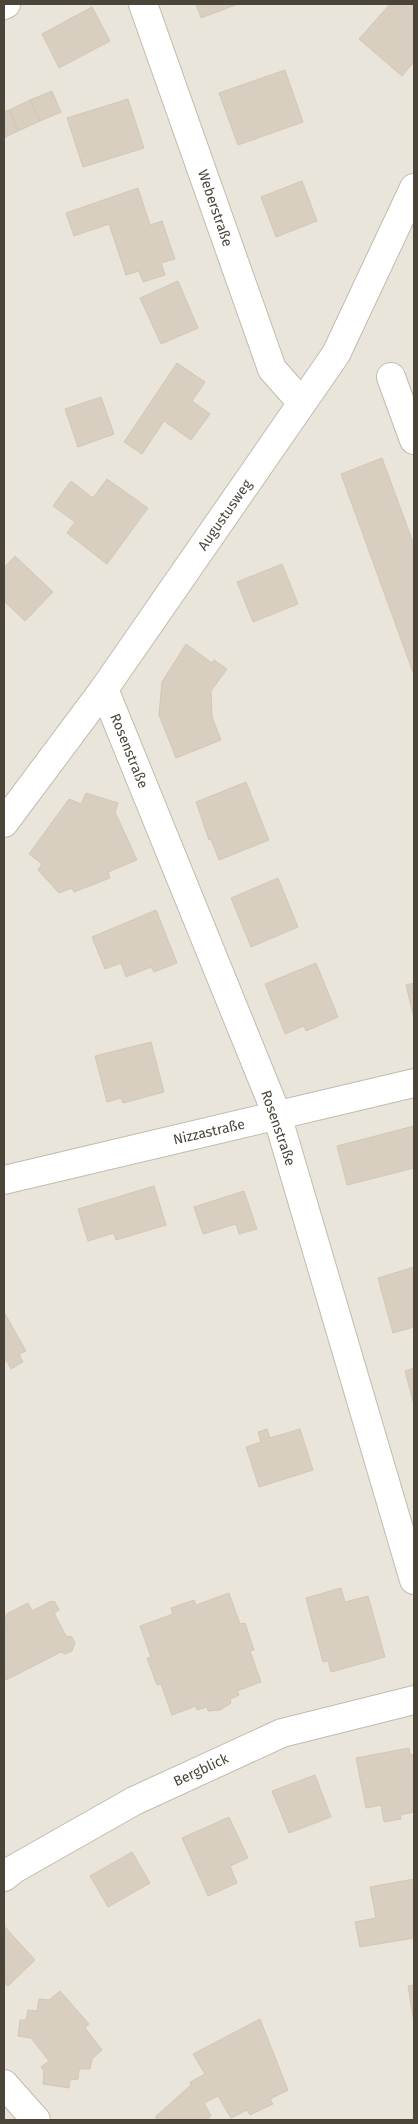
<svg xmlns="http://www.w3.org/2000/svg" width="418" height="2124" font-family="'Fira Sans',sans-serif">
<rect width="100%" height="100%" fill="#f6f3ec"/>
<rect fill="#eae5da" x="4" y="4" width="410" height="2116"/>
<g fill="#d8cfc1" stroke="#d3c7b4">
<polygon points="196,4 238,4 201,18"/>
<polygon points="390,4 414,4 414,62 402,76 359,39"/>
<polygon points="92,7 110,41 59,68 42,34"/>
<polygon points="285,70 303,122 238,145 219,93"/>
<polygon points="52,91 61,112 40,121 30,100"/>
<polygon points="128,99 144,148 83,167 67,118"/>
<polygon points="30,100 40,121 18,131 9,110"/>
<polygon points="9,110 18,131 4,138 4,112"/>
<polygon points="302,181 317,221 276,237 261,197"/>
<polygon points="138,188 150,225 162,221 175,259 161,263 165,275 143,282 139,271 126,275 109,224 74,236 66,213"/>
<polygon points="178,281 198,328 161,344 140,298"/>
<polygon points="177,363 205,382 192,401 210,414 191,440 164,421 142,454 124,442"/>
<polygon points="101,397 114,434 78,447 65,409"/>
<polygon points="382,458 414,545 414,675 341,474"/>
<polygon points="107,479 148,508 107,564 67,533 75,522 53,506 71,481 93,498"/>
<polygon points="15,556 53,592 25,621 4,601 4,568"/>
<polygon points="282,564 298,604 253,622 237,582"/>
<polygon points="186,644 212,663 214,660 227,669 211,691 212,717 221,740 176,758 159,715 162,682"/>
<polygon points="246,782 269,840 219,860 211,839 209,840 196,802"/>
<polygon points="86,793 118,803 115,812 137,860 108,872 110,878 74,892 72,888 59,893 38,870 42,864 29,854 69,799 81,804"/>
<polygon points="278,878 298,927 251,947 231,898"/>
<polygon points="156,910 177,963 154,972 151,967 126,977 121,963 105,969 92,937"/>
<polygon points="316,963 338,1017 306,1031 304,1026 285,1034 265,984"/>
<polygon points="414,983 414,1019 406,985"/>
<polygon points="151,1042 164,1092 123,1103 121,1098 107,1102 95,1056"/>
<polygon points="414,1126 414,1168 347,1185 337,1146"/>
<polygon points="154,1186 166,1225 116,1240 114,1233 88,1241 78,1209"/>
<polygon points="244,1191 257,1229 239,1234 236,1224 203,1234 194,1207"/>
<polygon points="414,1267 414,1327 393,1333 378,1278"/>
<polygon points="4,1312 26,1351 19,1354 23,1362 11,1369 7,1361 4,1361"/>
<polygon points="414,1368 414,1405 405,1371"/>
<polygon points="267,1429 270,1438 300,1429 313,1470 259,1487 246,1447 261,1442 258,1432"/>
<polygon points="341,1588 345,1602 368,1596 385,1657 331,1672 328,1661 323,1662 306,1598"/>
<polygon points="229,1593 240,1624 245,1623 254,1650 250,1651 261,1682 237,1691 239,1695 230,1699 231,1703 220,1710 208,1711 207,1707 197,1710 196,1706 172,1715 161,1684 157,1685 147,1658 151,1657 140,1626 173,1614 171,1608 194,1600 196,1605"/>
<polygon points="51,1601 55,1602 59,1610 54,1613 66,1636 72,1637 75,1643 72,1651 65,1654 61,1652 6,1680 4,1677 4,1625 6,1624 4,1618 8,1613 28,1603 32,1611"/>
<polygon points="409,1748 410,1755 414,1754 414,1812 400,1815 401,1819 384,1822 381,1805 366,1808 356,1758"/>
<polygon points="315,1775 331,1817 289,1833 272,1791"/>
<polygon points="229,1817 248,1858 230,1866 237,1883 208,1896 182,1838"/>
<polygon points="132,1852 150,1883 108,1907 90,1876"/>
<polygon points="414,1879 414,1938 360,1947 355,1922 376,1918 370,1887"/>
<polygon points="4,1926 35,1960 8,1986 4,1983"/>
<polygon points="414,1985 414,2023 408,1986"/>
<polygon points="60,1991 89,2024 85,2028 102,2050 92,2059 90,2069 79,2069 78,2079 70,2080 69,2088 43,2084 44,2071 41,2067 49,2061 31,2038 18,2036 20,2020 26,2020 28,2010 37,2011 39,1999 49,2000"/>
<polygon points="260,2019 288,2090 270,2099 273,2104 250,2115 247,2110 231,2118 218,2096 204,2103 211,2116 207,2120 159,2120 155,2117 191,2085 190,2082 205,2074 193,2054"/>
</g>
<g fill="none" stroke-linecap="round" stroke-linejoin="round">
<g stroke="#c2bbae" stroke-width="30">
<g id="minor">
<polyline points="143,4 272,369 302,403"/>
<polyline points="4,5 6,4"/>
<polyline points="391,377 414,440"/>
<polyline points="104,689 277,1115 414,1580"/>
<polyline points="4,823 104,689 336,354 414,188"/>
<polyline points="4,1180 414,1083"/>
<polyline points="4,1877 14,1869 134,1801 282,1733 414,1700"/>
<polyline points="4,2084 36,2120"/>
</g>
</g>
<use href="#minor" stroke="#fff" stroke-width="28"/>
</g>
<g text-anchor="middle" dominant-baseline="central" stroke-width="4" stroke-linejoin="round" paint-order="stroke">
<g font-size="14" fill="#4b4439" stroke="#fff">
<text transform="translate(215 208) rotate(71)">Weberstraße</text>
<text transform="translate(225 515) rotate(-55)">Augustusweg</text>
<text transform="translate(129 751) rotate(68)">Rosenstraße</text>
<text transform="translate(278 1128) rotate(71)">Rosenstraße</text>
<text transform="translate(209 1132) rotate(-13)">Nizzastraße</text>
<text transform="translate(201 1770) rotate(-25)">Bergblick</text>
</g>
</g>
<rect width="418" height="2124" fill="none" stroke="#4b4439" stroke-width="10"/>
</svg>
